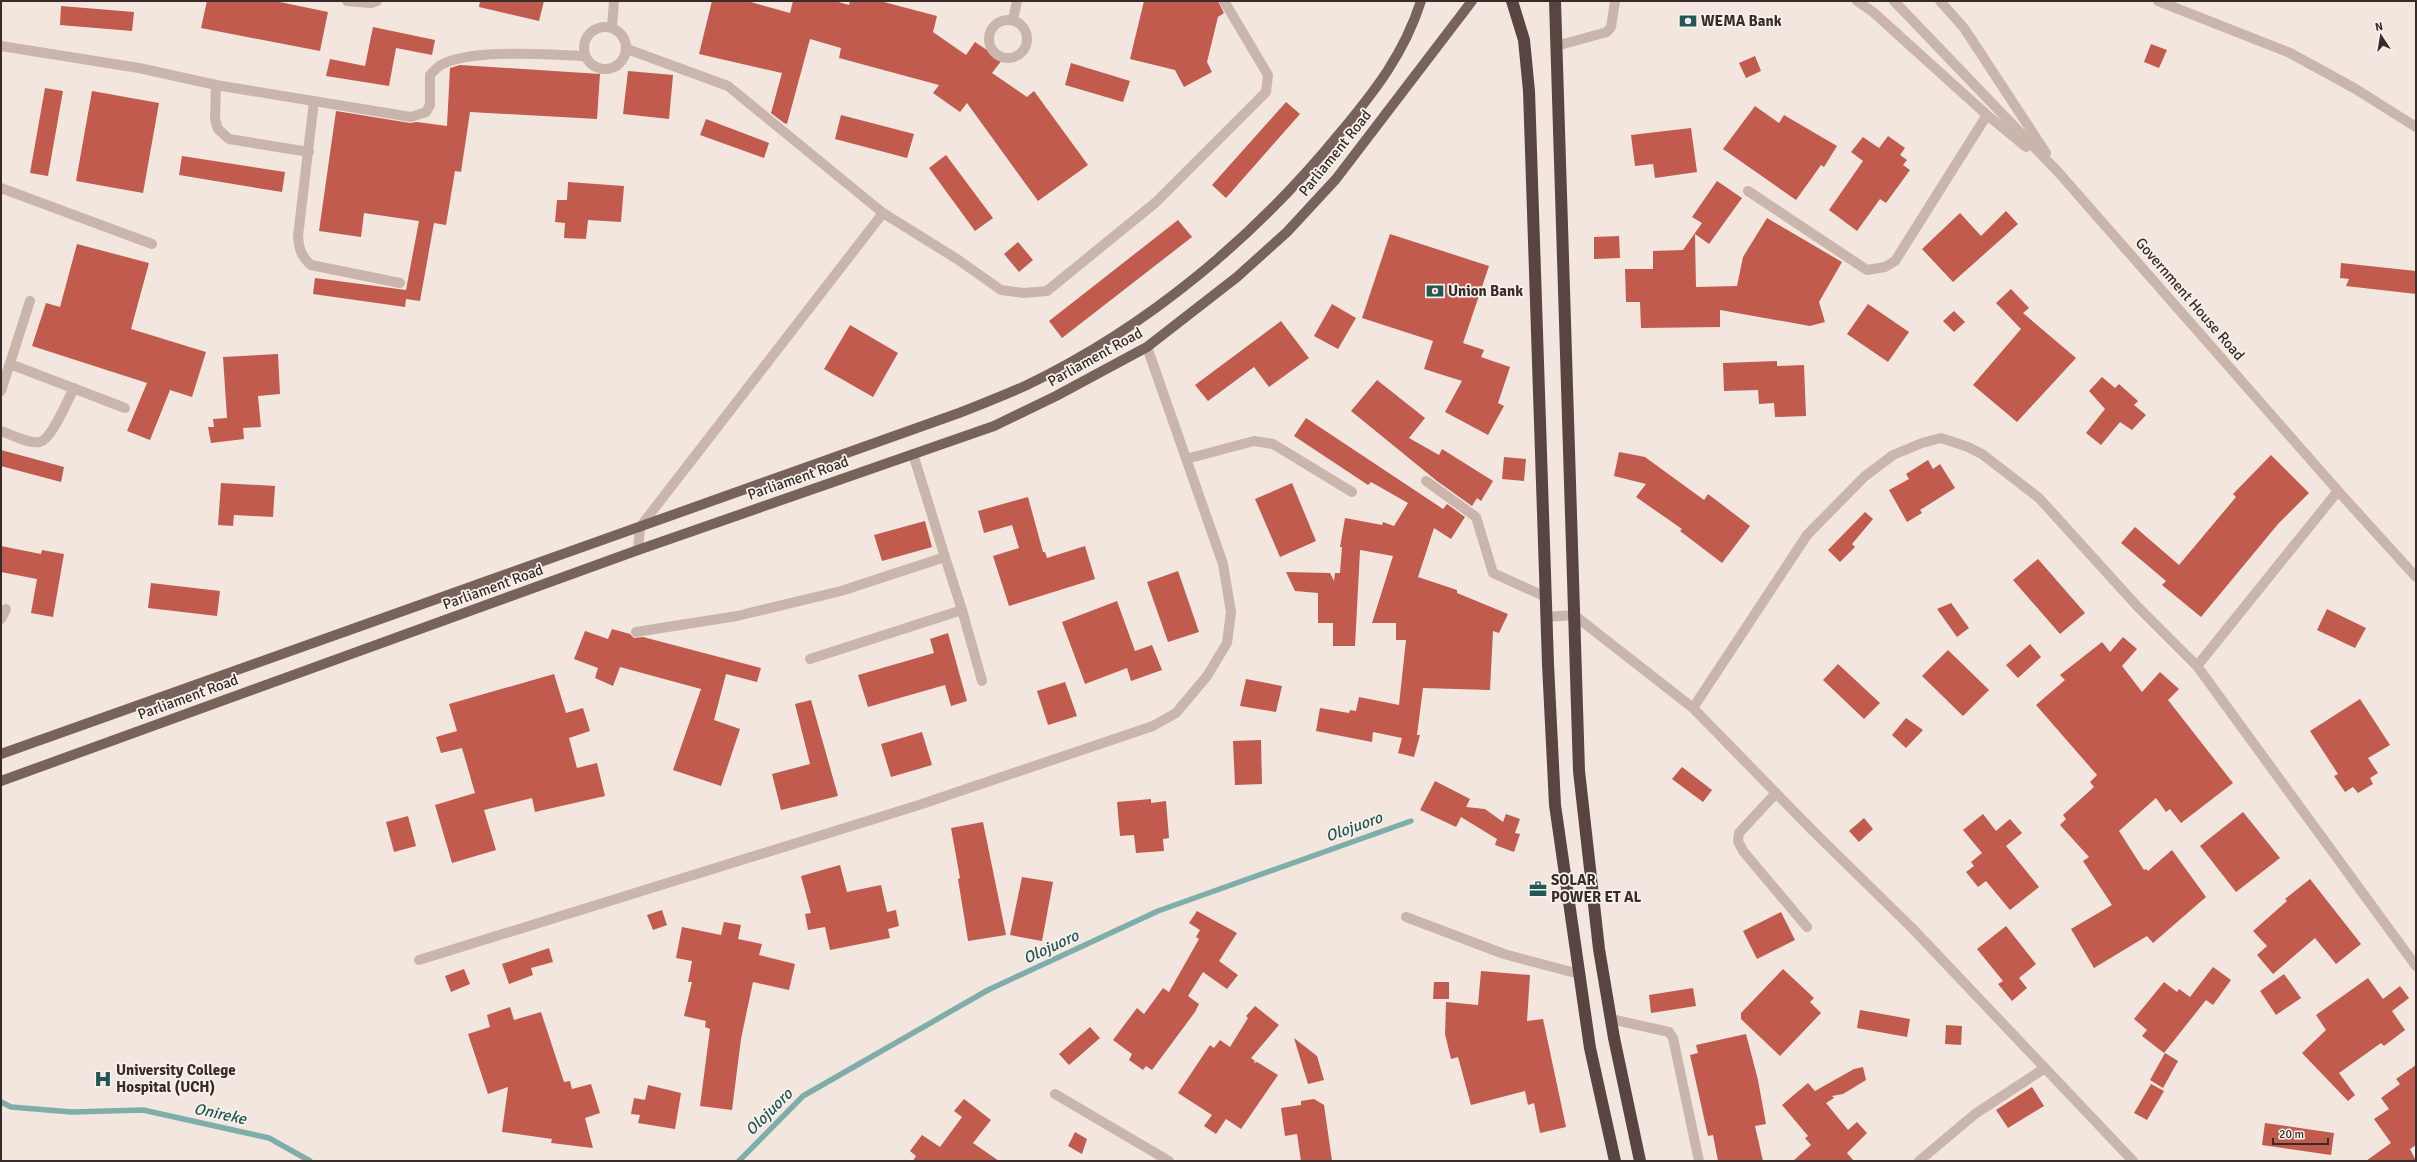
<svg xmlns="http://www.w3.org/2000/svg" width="2417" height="1162" font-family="Signika,sans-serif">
<rect width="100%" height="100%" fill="#f2e6df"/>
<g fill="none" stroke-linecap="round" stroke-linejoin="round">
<g stroke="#7fada9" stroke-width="5.5">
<polyline points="1,1102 11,1107 72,1112 143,1110 269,1138 310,1161"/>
<polyline points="739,1161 803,1096 988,990 1158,911 1411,821"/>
</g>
</g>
<g fill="#c05b4e">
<polygon points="207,1 275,1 328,12 320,51 201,28"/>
<polygon points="480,1 544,1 539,21 479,7"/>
<polygon points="712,1 747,1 790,13 793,1 835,1 849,5 850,1 880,1 937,16 933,32 966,55 975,42 1002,60 992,73 1027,97 1034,91 1088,165 1038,201 967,103 960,112 933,93 939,85 839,58 841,48 810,39 787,124 784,123 771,113 782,73 699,54"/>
<polygon points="1144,1 1218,1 1224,13 1218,17 1207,62 1212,72 1184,87 1175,70 1130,59"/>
<polygon points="61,6 134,12 132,31 60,25"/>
<polygon points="373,27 435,40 432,55 396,48 389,86 326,76 330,59 365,66"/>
<polygon points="2151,44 2167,50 2159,68 2144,62"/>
<polygon points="1755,56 1761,71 1746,78 1739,63"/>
<polygon points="1071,63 1130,81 1123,102 1065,85"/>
<polygon points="460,65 600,74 597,119 470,112 461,172 455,171 446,225 434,223 420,301 406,299 405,307 313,294 315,278 406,290 419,221 364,213 361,237 319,231 336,111 410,123 417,122 447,126 450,68"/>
<polygon points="628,71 673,75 669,119 623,114"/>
<polygon points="45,88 63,91 48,176 30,173"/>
<polygon points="92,91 159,103 143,193 76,181"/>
<polygon points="1286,102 1300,114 1226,198 1212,185"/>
<polygon points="1755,106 1779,123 1784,115 1837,146 1824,167 1821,165 1796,200 1723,149"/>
<polygon points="841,115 914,134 907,158 835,139"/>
<polygon points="706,119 769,143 764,158 700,135"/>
<polygon points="1691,128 1697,172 1655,178 1653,164 1635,166 1631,135"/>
<polygon points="1888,136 1905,148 1900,155 1907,160 1903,165 1910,170 1886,203 1880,199 1857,231 1829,210 1863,161 1851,152 1863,137 1879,148"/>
<polygon points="946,155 993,218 975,231 929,168"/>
<polygon points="182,156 285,172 282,192 179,175"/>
<polygon points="1717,181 1742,198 1709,244 1695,234 1696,287 1737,286 1743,257 1767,218 1842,262 1819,302 1825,322 1810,326 1720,310 1720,327 1641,328 1640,302 1626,302 1625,269 1653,269 1653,251 1683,250 1702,223 1692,217"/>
<polygon points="568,182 624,186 621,222 588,220 586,239 564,238 565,223 555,222 557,200 567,200"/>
<polygon points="2006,211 2018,224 1953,282 1922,249 1960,213 1981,236"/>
<polygon points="1178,220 1192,237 1062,338 1049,321"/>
<polygon points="1390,234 1489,266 1463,343 1484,350 1481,357 1510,367 1498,403 1504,406 1488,435 1445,412 1462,381 1424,369 1433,341 1362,318"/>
<polygon points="1619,236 1620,258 1594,259 1594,237"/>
<polygon points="1018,242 1033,260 1019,272 1004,254"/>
<polygon points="77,244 149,263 131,329 206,352 192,397 170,390 150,440 127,431 147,383 32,346 46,303 60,307"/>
<polygon points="2341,263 2416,271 2416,294 2346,286 2349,279 2340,278"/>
<polygon points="2011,289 2029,308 2023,313 2076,358 2017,422 1973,385 2021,329 1996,303"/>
<polygon points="1332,304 1356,318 1338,349 1314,336"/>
<polygon points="1868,304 1909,332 1888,362 1847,334"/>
<polygon points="1954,311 1965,322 1954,332 1943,321"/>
<polygon points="1281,321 1309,358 1269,387 1254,367 1208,401 1195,385"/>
<polygon points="850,325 898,353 873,397 824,369"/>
<polygon points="278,354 280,394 258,396 261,427 243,428 244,439 211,443 208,427 214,427 213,419 227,418 223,357"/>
<polygon points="1777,361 1777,366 1804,365 1806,416 1775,417 1774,403 1759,404 1758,390 1724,391 1723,363"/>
<polygon points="2102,377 2115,388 2119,384 2138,401 2134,405 2146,415 2132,430 2120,422 2101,445 2086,433 2105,409 2089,391"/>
<polygon points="1377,380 1425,418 1409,438 1439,455 1442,449 1493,481 1481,501 1477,498 1472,506 1437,481 1351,411"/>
<polygon points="1306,418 1443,509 1447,504 1465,517 1451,539 1434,528 1418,577 1457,590 1457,593 1508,614 1499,633 1493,631 1490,690 1423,688 1417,735 1420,735 1414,757 1398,753 1402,738 1373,732 1372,742 1316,731 1320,708 1349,713 1350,710 1356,711 1359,697 1399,705 1406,640 1396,640 1396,623 1372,623 1393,556 1360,550 1355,646 1333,646 1333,623 1318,623 1318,593 1295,591 1286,572 1330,573 1334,581 1335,573 1340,573 1342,547 1340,547 1345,518 1382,525 1383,522 1394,526 1408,503 1371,482 1368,485 1294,436"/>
<polygon points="1,450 64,467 61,482 1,466"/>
<polygon points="1619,452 1645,457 1704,500 1708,494 1750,526 1722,563 1680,531 1682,529 1636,497 1646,484 1614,476"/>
<polygon points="2271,455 2309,493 2278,524 2201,617 2162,585 2166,581 2121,543 2135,527 2179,565 2236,497 2233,494"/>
<polygon points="1504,457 1526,459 1524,481 1502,479"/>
<polygon points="1928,460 1933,469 1940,464 1955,488 1920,510 1922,513 1907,522 1889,490 1909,479 1906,474"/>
<polygon points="221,483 275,486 273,517 234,515 233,526 218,525"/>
<polygon points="1292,483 1316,541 1280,557 1255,499"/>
<polygon points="1028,497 1043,552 1045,552 1047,558 1085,546 1095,579 1009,606 993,556 1019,548 1012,525 984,533 978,511"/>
<polygon points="1865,512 1873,519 1852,544 1855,547 1840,562 1828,550"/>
<polygon points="925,521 932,547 882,561 874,535"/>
<polygon points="1,546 41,554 42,550 64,554 53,617 31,613 37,579 1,572"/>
<polygon points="2038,559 2085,613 2060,634 2013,580"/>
<polygon points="1178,571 1199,632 1168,642 1147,582"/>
<polygon points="151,583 220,591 217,616 148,608"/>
<polygon points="1117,601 1135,651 1152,645 1162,670 1131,681 1127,668 1085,684 1062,622"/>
<polygon points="1951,603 1969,628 1957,637 1937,609"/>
<polygon points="2327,609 2366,628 2355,648 2317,630"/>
<polygon points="612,629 630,634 634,638 643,637 761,668 757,682 726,674 714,720 740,729 721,786 673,770 701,689 620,667 613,686 595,678 598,668 574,659 585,631 608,639"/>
<polygon points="948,633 967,701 951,706 945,685 868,707 858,675 934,653 930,639"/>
<polygon points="2123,637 2137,649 2122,666 2142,692 2160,672 2179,689 2168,700 2233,783 2181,823 2170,809 2166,812 2156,798 2119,831 2144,870 2146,869 2148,871 2172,850 2206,897 2153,943 2147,936 2094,968 2071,929 2112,905 2083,861 2089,857 2060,825 2066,819 2063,815 2094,787 2090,782 2097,775 2036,705 2065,680 2060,675 2102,642 2110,652"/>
<polygon points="2030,644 2041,657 2018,678 2006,665"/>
<polygon points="1948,650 1989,690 1963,716 1922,676"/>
<polygon points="1838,664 1880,703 1864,719 1823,680"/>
<polygon points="554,674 566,713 583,708 590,731 569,738 577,768 597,763 605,796 535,812 532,798 484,810 496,850 452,863 435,805 475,793 462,748 441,753 436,737 457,731 449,704"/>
<polygon points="1246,679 1282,686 1276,712 1240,706"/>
<polygon points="1065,682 1077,716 1048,725 1037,691"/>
<polygon points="2360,699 2390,745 2368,758 2378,773 2370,778 2373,784 2358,793 2353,787 2345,792 2334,776 2338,774 2310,731"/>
<polygon points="811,700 838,796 781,810 772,774 810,764 795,704"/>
<polygon points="1906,718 1923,730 1906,748 1892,735"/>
<polygon points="922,732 932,765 891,777 881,744"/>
<polygon points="1261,740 1262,784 1235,785 1233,741"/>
<polygon points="1682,767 1712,790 1703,802 1672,779"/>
<polygon points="1435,781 1470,799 1466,807 1485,809 1503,822 1506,814 1520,819 1515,833 1520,834 1514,852 1495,845 1497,839 1461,817 1456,827 1420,810"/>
<polygon points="1151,799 1151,803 1166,801 1169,838 1163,839 1164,851 1136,853 1134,835 1120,836 1117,802"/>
<polygon points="2243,812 2280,858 2236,892 2200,846"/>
<polygon points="1983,814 1996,831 2010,819 2022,833 2006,846 2039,887 2010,910 1986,881 1978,887 1966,872 1974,866 1971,862 1982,853 1963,830"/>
<polygon points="408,816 416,846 394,852 386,822"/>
<polygon points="1864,818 1873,829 1859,842 1849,831"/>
<polygon points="983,822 1006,935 968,941 958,879 960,878 951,828"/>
<polygon points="840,865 847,892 881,885 887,912 896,910 899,926 888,929 890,938 830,950 825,927 808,930 805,914 811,913 801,876"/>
<polygon points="1022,877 1053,882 1042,941 1010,935"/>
<polygon points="2310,879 2361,944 2336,964 2315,938 2273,974 2257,955 2267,946 2253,931 2287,901 2285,899"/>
<polygon points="662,910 667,925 653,930 647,915"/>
<polygon points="1197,911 1237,933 1219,961 1238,975 1227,989 1203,972 1188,996 1199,1004 1195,1012 1152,1070 1146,1066 1143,1070 1129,1060 1132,1054 1113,1040 1137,1008 1144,1014 1163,988 1169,992 1199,939 1196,937 1200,930 1189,923"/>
<polygon points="1781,912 1795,940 1757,959 1743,931"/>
<polygon points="724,922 741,925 738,939 762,944 759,955 795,964 789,990 753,982 741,1039 732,1110 700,1106 710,1029 705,1027 706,1021 684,1016 692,982 688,982 692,961 676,958 682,927 721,935"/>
<polygon points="2006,926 2036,964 2019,978 2027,988 2012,1001 1998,984 2003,981 1977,949"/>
<polygon points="549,948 553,962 531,968 533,975 509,984 502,964"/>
<polygon points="2213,967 2231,980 2213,1005 2206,1000 2164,1053 2142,1036 2147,1030 2134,1019 2164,982 2177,992 2179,989 2190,997"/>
<polygon points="464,969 470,984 451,992 445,976"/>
<polygon points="1783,969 1814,998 1810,1002 1821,1013 1780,1056 1741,1019 1741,1013"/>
<polygon points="1481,971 1530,975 1527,1021 1543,1019 1566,1127 1540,1133 1534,1103 1528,1105 1525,1091 1471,1105 1458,1057 1451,1059 1445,1034 1446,1002 1478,1005"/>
<polygon points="2284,974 2301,998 2276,1015 2260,991"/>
<polygon points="2368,978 2383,999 2400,986 2409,998 2392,1011 2405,1030 2384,1046 2381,1043 2339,1073 2355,1095 2348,1101 2302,1053 2326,1030 2316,1015"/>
<polygon points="1434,982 1449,982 1449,999 1433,999"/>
<polygon points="1693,988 1696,1006 1651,1013 1649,995"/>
<polygon points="1255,1006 1279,1025 1251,1058 1255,1061 1254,1063 1257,1062 1278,1075 1241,1129 1226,1119 1216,1134 1204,1126 1212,1115 1178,1093 1210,1045 1214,1048 1220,1040 1230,1047 1248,1018 1246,1016"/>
<polygon points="510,1007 514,1020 541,1012 564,1082 570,1081 572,1089 591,1084 600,1113 585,1118 593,1148 551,1143 552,1139 502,1132 508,1087 488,1094 468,1034 490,1027 487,1015"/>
<polygon points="1860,1010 1910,1019 1907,1037 1857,1028"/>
<polygon points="1946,1025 1962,1026 1961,1045 1945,1044"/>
<polygon points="1090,1027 1100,1038 1069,1065 1059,1054"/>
<polygon points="1746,1034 1758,1080 1766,1124 1755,1126 1763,1161 1718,1161 1713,1135 1708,1136 1690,1055 1698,1053 1696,1045"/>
<polygon points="1294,1038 1317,1056 1324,1080 1308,1084"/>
<polygon points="2165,1053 2178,1061 2163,1088 2150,1080"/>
<polygon points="2416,1065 2416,1145 2410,1149 2416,1161 2366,1161 2391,1143 2374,1119 2389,1109 2381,1098 2400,1084 2396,1079"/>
<polygon points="1863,1067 1866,1080 1843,1094 1832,1096 1834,1098 1826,1103 1848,1130 1857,1122 1867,1133 1847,1153 1854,1161 1793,1161 1811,1145 1805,1138 1808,1136 1782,1105 1808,1083 1815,1091 1854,1069"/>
<polygon points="2151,1084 2164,1091 2147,1120 2134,1113"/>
<polygon points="648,1085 681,1093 675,1129 638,1123 640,1115 631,1114 634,1098 645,1100"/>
<polygon points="2032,1087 2044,1106 2008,1128 1996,1110"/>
<polygon points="964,1099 991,1120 973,1143 999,1161 913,1161 916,1156 910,1151 922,1135 940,1147 962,1117 954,1111"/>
<polygon points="1314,1099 1324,1105 1332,1161 1301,1161 1297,1134 1285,1136 1281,1108 1301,1105 1301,1101"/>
<polygon points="2265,1123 2334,1133 2331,1155 2262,1145"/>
<polygon points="1075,1132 1087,1139 1082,1154 1068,1146"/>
</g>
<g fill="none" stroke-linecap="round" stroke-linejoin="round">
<g stroke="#c9b5ab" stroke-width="10">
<polyline points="347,1 371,3 377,1"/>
<polyline points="1857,1 1873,12 1987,115 2026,147"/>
<polyline points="1894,1 2059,173 2338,491 2416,577"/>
<polyline points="1940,1 1964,28 2046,153"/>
<polyline points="2158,1 2290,53 2354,88 2416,127"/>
<circle cx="1008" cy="39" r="19"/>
<polyline points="1013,20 1017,1"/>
<circle cx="605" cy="48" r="21"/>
<polyline points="612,27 614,1"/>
<path d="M 1,46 L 139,68 L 216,85 L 411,117 L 426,112 L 430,105 L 430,75 C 433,72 437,67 441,65 C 471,48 550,55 585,56"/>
<polyline points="1556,46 1607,32 1611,27 1615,1"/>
<polyline points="627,49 728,86 883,213 957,259 1001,290 1024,293 1047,291 1155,203 1266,92 1268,75 1224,1"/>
<polyline points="216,85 215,119 218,129 229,139 309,152"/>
<path d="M 314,101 L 298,236 C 299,249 301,256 311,265 L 400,283"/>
<polyline points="1,188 152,244"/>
<polyline points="1748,191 1867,270 1885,267 1895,261 1987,115"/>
<polyline points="10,364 125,408"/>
<polyline points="1,391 30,301"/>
<path d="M 1,431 C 12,435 28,444 40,442 C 52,439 68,399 74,388"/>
<polyline points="1186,459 1254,441 1273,444 1352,492"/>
<polyline points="1426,481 1476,517 1493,573 1546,597"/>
<polyline points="638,550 640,527 883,213"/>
<polyline points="962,610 982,681"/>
<polyline points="1546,617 1574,615 1693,708 1814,832 1913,929 2133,1161"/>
<polyline points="1,619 6,609"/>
<polyline points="636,632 737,616 841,591 945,557 913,454"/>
<polyline points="810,659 962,610 945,557"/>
<polyline points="2197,666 2338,491"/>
<polyline points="1693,708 1807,535 1864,477 1893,455 1922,443 1941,438 1968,447 1982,454 2039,498 2137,606 2197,666 2416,966"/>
<polyline points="1776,793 1739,833 1738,841 1743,851 1807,927"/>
<polyline points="1406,917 1504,954 1579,974"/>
<polyline points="419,960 919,805 1153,726 1176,713 1207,676 1227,643 1231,612 1223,564 1147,347"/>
<polyline points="1611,1019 1669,1032 1673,1038 1699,1161"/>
<polyline points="1055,1094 1169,1161"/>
<polyline points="1919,1161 1975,1114 2045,1068"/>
</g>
<g stroke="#78625c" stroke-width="10">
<path d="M 1,754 L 959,413 C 982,404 1005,395 1027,385 C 1148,327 1256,236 1340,133 C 1375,91 1404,54 1421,1"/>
<polyline points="1,781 638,550 994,426 1056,396 1147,347 1237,277 1287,232 1336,179 1472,1"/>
</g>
<g stroke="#584541" stroke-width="12">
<polyline points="1512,1 1524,40 1529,91 1548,664 1555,805 1590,1048 1615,1161"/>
<polyline points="1555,1 1579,771 1599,949 1614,1038 1640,1161"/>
</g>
</g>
<defs>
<g id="bank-bare" transform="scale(1.38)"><path d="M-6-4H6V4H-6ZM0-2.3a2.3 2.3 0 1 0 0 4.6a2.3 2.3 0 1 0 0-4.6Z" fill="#215754" stroke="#f9f1eb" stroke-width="2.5" paint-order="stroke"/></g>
<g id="office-bare" transform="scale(1.38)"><path d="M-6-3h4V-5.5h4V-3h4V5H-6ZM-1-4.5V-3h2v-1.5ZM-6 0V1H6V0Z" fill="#215754" stroke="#f9f1eb" stroke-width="2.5" paint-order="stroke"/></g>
<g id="hospital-bare" transform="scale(1.38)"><path d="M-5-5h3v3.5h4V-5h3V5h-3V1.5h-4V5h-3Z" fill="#215754" stroke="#f9f1eb" stroke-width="2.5" paint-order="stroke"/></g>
</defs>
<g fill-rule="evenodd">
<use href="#bank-bare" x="1688" y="21"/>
<use href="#bank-bare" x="1435" y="291"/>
<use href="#office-bare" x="1538" y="889"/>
<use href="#hospital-bare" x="103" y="1079"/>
</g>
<g text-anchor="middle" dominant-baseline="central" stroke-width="3.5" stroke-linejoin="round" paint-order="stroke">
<g font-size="15" font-weight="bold" fill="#372c2a" stroke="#f9f1eb" text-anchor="start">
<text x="1701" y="21">WEMA Bank</text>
<text x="1448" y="291">Union Bank</text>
<text x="1551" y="880">SOLAR<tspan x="1551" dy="17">POWER ET AL</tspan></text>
<text x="116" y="1070">University College<tspan x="116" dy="17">Hospital (UCH)</tspan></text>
</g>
<g font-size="15" fill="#372c2a" stroke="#f9f1eb">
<text transform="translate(1335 153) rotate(-51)">Parliament Road</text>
<text transform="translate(2190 299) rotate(49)">Government House Road</text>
<text transform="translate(1095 357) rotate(-29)">Parliament Road</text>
<text transform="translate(798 478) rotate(-19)">Parliament Road</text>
<text transform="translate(493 587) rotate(-20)">Parliament Road</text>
<text transform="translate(188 697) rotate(-20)">Parliament Road</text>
</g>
<g font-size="16" font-style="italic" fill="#215754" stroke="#f9f1eb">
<text transform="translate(1354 827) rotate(-20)">Olojuoro</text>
<text transform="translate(1051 947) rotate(-25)">Olojuoro</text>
<text transform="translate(769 1112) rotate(-45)">Olojuoro</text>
<text transform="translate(220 1114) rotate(12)">Onireke</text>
</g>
</g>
<rect width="2417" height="1162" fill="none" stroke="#372c2a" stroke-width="4"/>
<g transform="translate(2381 36) rotate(348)" stroke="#f9f1eb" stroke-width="3" paint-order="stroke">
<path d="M0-3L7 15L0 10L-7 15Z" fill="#372c2a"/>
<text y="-6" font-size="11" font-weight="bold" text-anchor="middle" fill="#372c2a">N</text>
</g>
<path d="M2273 1138v6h55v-6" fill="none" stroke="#372c2a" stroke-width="2"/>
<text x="2279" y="1138" font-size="12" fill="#372c2a" stroke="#f9f1eb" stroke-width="3" paint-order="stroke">20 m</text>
</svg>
